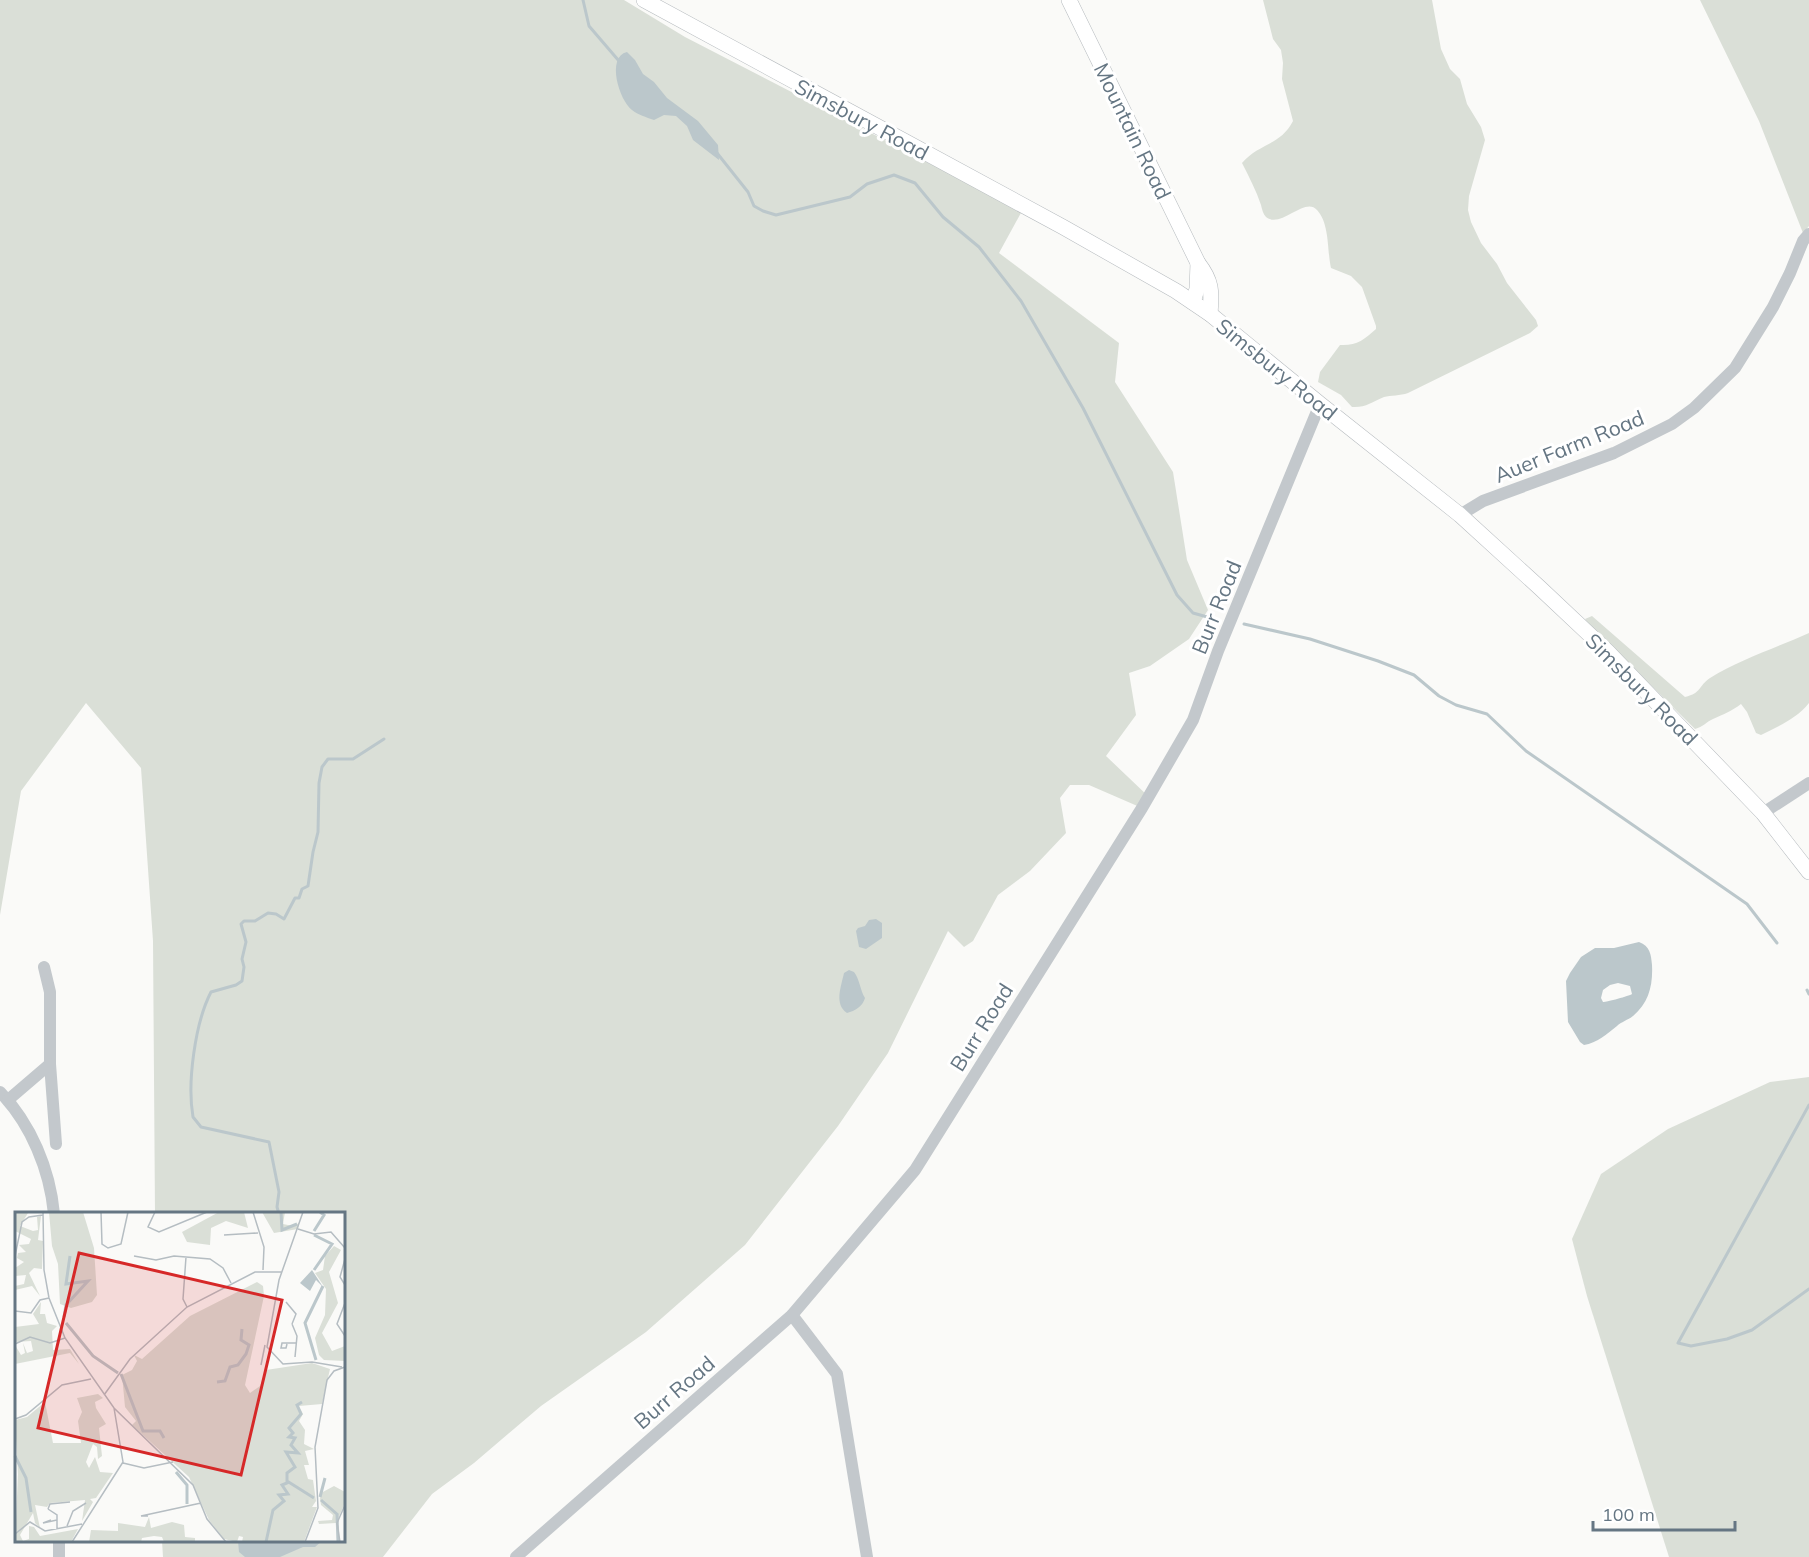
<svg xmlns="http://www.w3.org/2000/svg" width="1809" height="1557" font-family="Mulish,sans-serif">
<rect width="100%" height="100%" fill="#fafaf8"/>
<g fill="#dadfd7">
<polygon points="0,0 624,0 685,37 1022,211 999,253 1119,343 1115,382 1173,472 1187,560 1208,610 1189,639 1150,666 1129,673 1136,715 1106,756 1149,797 1142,808 1089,785 1070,785 1060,798 1066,833 1030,871 998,895 973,941 964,947 948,931 888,1053 838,1126 745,1245 646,1332 541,1406 474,1463 432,1494 383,1557 163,1557 162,1541 344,1540 344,1214 155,1213 153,941 141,768 86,703 21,791 0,915"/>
<path d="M 1263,0 L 1432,0 L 1441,49 L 1450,69 L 1460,79 L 1467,104 L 1481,127 L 1485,140 L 1469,196 L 1468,210 L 1471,222 L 1481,243 L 1497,264 L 1507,283 L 1536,320 L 1538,326 L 1530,333 L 1408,393 C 1400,396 1391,395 1384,397 C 1372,402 1365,408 1352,407 L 1341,395 L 1318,382 L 1320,372 L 1340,345 C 1356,346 1364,340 1376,329 L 1376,326 L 1362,287 L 1351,276 L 1331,268 C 1327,251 1330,224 1317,210 C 1305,196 1281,229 1266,217 C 1263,214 1262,209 1261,205 C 1256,190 1249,177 1242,163 C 1259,143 1280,146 1293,121 L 1282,79 L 1283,63 L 1281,50 L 1273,39 Z"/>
<polygon points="1700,0 1809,0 1809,226 1803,233 1759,121"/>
<path d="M 1592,616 L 1685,697 C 1702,693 1698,686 1710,678 C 1741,659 1776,648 1809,633 L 1809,703 C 1796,719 1779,726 1761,735 L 1756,733 L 1747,712 L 1741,704 C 1732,711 1724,714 1713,719 C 1706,722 1703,727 1695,729 L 1587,622 L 1585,619 Z"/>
<polygon points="1809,1077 1809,1557 1669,1557 1587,1296 1572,1239 1601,1174 1668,1129 1770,1082"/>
</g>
<g fill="#bbc7cb" fill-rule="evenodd">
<path d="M 627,52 L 635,60 L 643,74 L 654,82 L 667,98 L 698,121 L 718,145 L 719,160 L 693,140 L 687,126 L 676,116 L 664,115 L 654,120 C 646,117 638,115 632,110 C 619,100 606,57 627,52 Z"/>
<polygon points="876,919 882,923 882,938 866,949 859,947 856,931 858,928 865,926 869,920"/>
<path d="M 1639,942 C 1650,946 1651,954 1652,965 C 1653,985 1649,1003 1633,1016 C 1628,1020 1621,1022 1617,1026 C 1607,1034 1597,1043 1584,1045 L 1580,1042 L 1568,1022 L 1566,981 L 1570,973 L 1581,957 L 1595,948 L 1614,948 ZM 1618,983 L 1630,986 L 1632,994 C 1629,996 1607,1002 1603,1002 L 1601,998 L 1603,990 L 1610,985 Z"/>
<path d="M 849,970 L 854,972 C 860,980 860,990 865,998 C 863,1006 855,1011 847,1013 C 834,1004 841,987 844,973 Z"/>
<polygon points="238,1541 322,1541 315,1547 303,1547 280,1557 245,1557 239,1552"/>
</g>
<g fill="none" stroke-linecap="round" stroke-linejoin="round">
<g stroke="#bbc7cb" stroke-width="3">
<polyline points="583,0 589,26 619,61"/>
<polyline points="717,153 748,192 754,206 763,211 776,215 850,197 867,184 894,175 915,183 943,217 979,247 1021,301 1083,408 1177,595 1193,613 1218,620"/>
<polyline points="1244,624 1310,639 1378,661 1414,675 1439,696 1456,705 1487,714 1526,751 1747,904 1777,943"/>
<polyline points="1807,990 1809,994"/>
<polyline points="1809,1105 1678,1343 1691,1346 1727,1339 1752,1330 1809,1289"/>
<path d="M 279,1214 L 277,1207 L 279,1192 L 269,1142 L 201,1127 L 193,1117 C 187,1083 195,1023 211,992 L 236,985 L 242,981 L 244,967 L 242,959 L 246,942 L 241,924 L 244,921 L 255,921 L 268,913 L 276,914 L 284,919 L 295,898 L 299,898 L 302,889 L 308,886 L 313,852 L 318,832 L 319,783 L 322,767 L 328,759 L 353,759 L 384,739"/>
</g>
<g stroke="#b5babe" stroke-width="16">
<g id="major">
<polyline points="644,0 1063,227 1176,291 1210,314 1320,404 1460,515 1540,588 1608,652 1763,813 1809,872"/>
<path d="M 1069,0 L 1198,263 C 1212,281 1212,291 1210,314"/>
<polyline points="1193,302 1197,289 1198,263"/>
</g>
</g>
<g stroke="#c3c8cc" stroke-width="12">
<polyline points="1460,515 1483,501 1614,453 1672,424 1694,408 1735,368 1773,307 1790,273 1803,241 1809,234"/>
<polyline points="1763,813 1809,783"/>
<polyline points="44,967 50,992 50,1064 56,1144"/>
<path d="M 0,1092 C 31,1124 50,1170 54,1214"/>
<polyline points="8,1100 50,1064"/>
<polyline points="792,1315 837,1374 867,1557"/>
<polyline points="59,1540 59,1557"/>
<polyline points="516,1557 792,1315 915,1170 1142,808 1193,720 1218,651 1320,404"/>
</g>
<use href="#major" stroke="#fff" stroke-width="15"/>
</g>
<g text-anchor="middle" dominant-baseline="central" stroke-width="6" stroke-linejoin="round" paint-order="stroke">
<g font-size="21" fill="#657683" stroke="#fff">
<text transform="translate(862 119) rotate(28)">Simsbury Road</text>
<text transform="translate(1133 131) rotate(64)">Mountain Road</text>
<text transform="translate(1277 369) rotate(39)">Simsbury Road</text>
<text transform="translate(1569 446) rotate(-22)">Auer Farm Road</text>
<text transform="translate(1216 607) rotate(-68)">Burr Road</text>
<text transform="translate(1642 689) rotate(45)">Simsbury Road</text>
<text transform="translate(981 1027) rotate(-58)">Burr Road</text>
<text transform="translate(674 1392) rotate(-41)">Burr Road</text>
</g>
</g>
<g transform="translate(15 1212)">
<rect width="330" height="330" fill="#fafaf8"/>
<path d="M 0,0 L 13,1 L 5,14 L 18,19 L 23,18 L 22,5 L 26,4 L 23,28 L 28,29 L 27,57 L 19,56 L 14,61 L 25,84 L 17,74 L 0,78 L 0,74 L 9,72 L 11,63 L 0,64 L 0,56 L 9,50 L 2,46 L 3,41 L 11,40 L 4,33 L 14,32 L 16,27 L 0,19 ZM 34,0 L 68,0 L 79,36 L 82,83 L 77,90 L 56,96 L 45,92 L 43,52 L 37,34 ZM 204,0 L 229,0 L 233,16 L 211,9 L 196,16 L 195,33 L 172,30 L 167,20 ZM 247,0 L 270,0 L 268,12 L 278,14 L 284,11 L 283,17 L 259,21 ZM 319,34 L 326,38 L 314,60 L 323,91 L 307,121 L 317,139 L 330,134 L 330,149 L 309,148 L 304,143 L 300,126 L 310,103 L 311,77 L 300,61 L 308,58 L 310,44 ZM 242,70 L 248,74 L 249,84 L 230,173 L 235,181 L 245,174 L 251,158 L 297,151 L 315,157 L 307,192 L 284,194 L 288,202 L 284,209 L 290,218 L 289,232 L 299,237 L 290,239 L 294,253 L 289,253 L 293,267 L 298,268 L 301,289 L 297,295 L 302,295 L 289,330 L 227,330 L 228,325 L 224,324 L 222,330 L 209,327 L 194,308 L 174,265 L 117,213 L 121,209 L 110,195 L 107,163 L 117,158 L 122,149 L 119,143 L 127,147 L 175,104 ZM 26,90 L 25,102 L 30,102 L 32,111 L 42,114 L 37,119 L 38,138 L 55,137 L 64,152 L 55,141 L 0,152 L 0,133 L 6,143 L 10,141 L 8,131 L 12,141 L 18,139 L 16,129 L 0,130 L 0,115 L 24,112 L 18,102 ZM 83,182 L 88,186 L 80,190 L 81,196 L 91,212 L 84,216 L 87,244 L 83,247 L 82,235 L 78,232 L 71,250 L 74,256 L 80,245 L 85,260 L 98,261 L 81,286 L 75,287 L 78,290 L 67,309 L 70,288 L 35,291 L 32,295 L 20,293 L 25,316 L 20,311 L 18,301 L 5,323 L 8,329 L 14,327 L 14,314 L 19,315 L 25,324 L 63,317 L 56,330 L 0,330 L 3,262 L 0,208 L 12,205 L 30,190 L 38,231 L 66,231 L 63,209 L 67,200 L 62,186 ZM 319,274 L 330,280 L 330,291 L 321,311 L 304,312 L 303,309 L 317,308 L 318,303 L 306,293 L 305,287 L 306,281 ZM 134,305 L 136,316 L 157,310 L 169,313 L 170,325 L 180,326 L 180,330 L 149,330 L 147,325 L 139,324 L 127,326 L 126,330 L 74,330 L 76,318 L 103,319 L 103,311 L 130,315 Z" fill="#dadfd7"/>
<path d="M 297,58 L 308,75 L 301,68 L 295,79 L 285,71 Z" fill="#bbc7cb"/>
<path fill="none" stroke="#bbc7cb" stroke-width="3" d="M 266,0 L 267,18 L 282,12M 299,19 L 309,3 L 305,0M 299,58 L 317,32 L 299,23M 49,105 L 51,93 L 73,69 L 51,72 L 55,44M 51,111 L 78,144 L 103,161M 301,148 L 290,111 L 308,74M 106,162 L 128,219 L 145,219 L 149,226M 202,170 L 210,169 L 215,155 L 223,153 L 231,142 L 234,133 L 226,128 L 227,117M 0,244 L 11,266 L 16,300M 161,260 L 172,273 L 172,292M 272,269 L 299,286M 305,285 L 310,266M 306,288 L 323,303M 322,302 L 323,330M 251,330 L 258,298 L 269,289 L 264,283 L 273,282 L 267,273 L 272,271 L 272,261 L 280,255 L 271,240 L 283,241 L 276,233 L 280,226 L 274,225 L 278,221 L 274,216 L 286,202 L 282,193 L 287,190"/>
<path fill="none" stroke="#b5bdc2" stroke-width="1.5" d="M 28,0 L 29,58 L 34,86 L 50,126 L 99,196 L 178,273 L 192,307 L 211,330M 86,0 L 87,32 L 93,36 L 106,32 L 113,0M 140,0 L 133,15 L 144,20 L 192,0M 238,0 L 249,35 L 248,58M 288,0 L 264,68 L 252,135 L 268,152 L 297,150 L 327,155M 283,17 L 299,22 L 316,20 L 330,36M 209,23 L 243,21M 0,44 L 7,10 L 14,5 L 28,3M 119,44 L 141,48 L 159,44 L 195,47 L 208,56 L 216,71M 171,45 L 168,87 L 172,95M 330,47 L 325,65 L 330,73M 271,90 L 281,102 L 277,112M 330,91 L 322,112 L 330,124M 0,99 L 16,101 L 25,88 L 34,86M 277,112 L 282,124 L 280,145M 0,132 L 15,125 L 35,131 L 50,126M 272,132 L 271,136 L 266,136 L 267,131 L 281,131M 246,153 L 250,133M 89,183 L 115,147 L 172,95 L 240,60 L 267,60M 0,207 L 11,203 L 47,173 L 76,167M 108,251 L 129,256 L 158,250M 33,297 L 35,292 L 55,290M 33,297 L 42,303 L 42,317M 133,304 L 126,304 L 186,291M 36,308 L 28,311 L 42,308M 52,314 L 58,299 L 71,291M 0,322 L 15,310 L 30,319 L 67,312M 57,330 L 108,250 L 99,196M 290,330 L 303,296 L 300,235 L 312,168 L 319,159 L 330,155M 325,330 L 322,311 L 330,293"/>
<path fill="#d62828" fill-opacity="0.15" stroke="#d62828" stroke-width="3" d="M 64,41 L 267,88 L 226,263 L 23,216 Z"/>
<rect width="330" height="330" fill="none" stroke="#657683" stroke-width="3"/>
</g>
<path d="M1593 1521v9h142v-9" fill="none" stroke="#657683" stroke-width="3"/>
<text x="1602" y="1521" font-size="18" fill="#657683" stroke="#ffffff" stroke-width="4.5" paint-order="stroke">100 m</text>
</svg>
